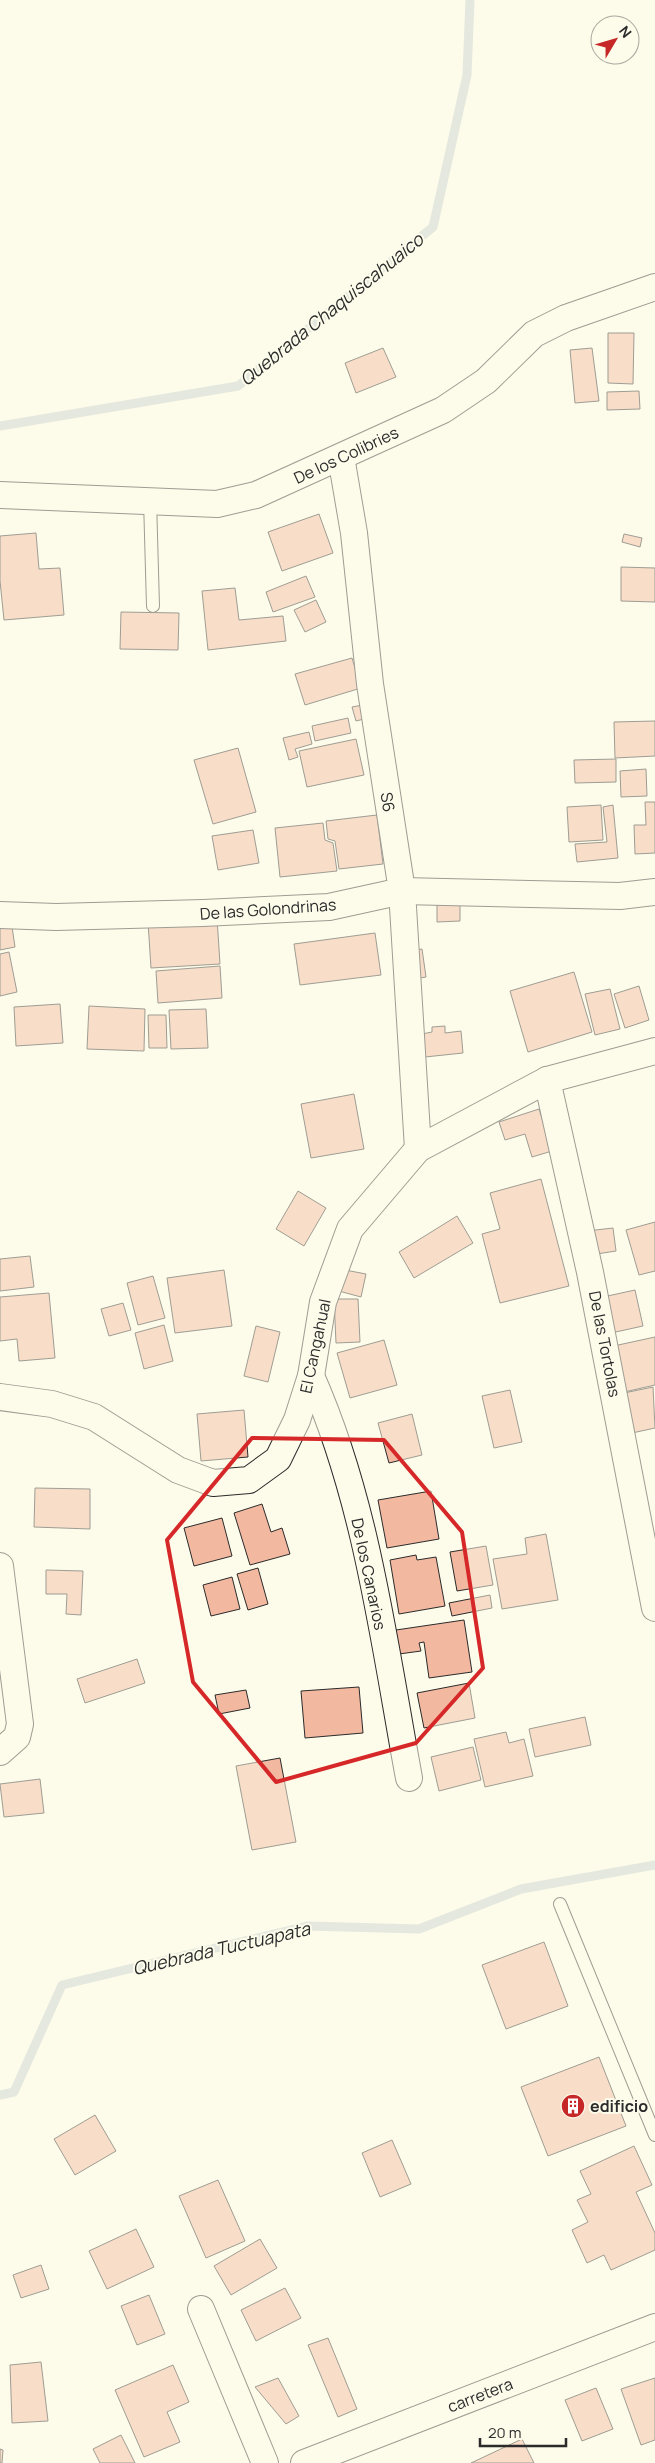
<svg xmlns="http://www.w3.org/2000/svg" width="655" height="2463" font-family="Manrope,sans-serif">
<rect width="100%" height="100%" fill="#fdfbea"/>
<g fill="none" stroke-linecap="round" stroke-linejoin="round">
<g stroke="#c7d0d0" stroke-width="9">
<polyline points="0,426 238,386 433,227 467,75 470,0"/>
<polyline points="0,2095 14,2092 62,1985 307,1926 419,1929 521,1889 655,1865"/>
</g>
</g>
<g fill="#f2b8a0" stroke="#2b2b2b">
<polygon points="608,333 634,333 633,384 608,383"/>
<polygon points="383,348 396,377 356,393 345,363"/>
<polygon points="592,348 599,401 575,403 570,350"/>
<polygon points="639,391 640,409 607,410 607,392"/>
<polygon points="319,514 333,553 282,571 268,532"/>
<polygon points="36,533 39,569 60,568 64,615 4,620 0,581 0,536"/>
<polygon points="624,534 642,538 640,547 622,542"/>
<polygon points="621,567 655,568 655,602 621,601"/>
<polygon points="306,576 315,597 273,612 266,592"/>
<polygon points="235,588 239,620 283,616 286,641 208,650 202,591"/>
<polygon points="316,600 326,622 305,632 294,610"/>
<polygon points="121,612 179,613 178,650 120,649"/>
<polygon points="352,658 361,688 305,705 295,674"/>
<polygon points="368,704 364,719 356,721 352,707"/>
<polygon points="348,718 351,733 315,741 312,726"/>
<polygon points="655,721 655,756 615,758 614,722"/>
<polygon points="309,732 312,744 295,749 298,757 289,760 283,738"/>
<polygon points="356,739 364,775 307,787 299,751"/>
<polygon points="238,748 256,812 213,824 194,760"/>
<polygon points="616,759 616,782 575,783 574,760"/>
<polygon points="646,769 647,796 621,797 620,771"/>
<polygon points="645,802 655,802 655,853 635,854 634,825 646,825"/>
<polygon points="601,805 603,840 569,842 567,807"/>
<polygon points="613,805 618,858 577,862 575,844 607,842 603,807"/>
<polygon points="377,815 383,864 339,869 335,841 328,839 326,821"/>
<polygon points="323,823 325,840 333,843 337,871 280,877 275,828"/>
<polygon points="253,830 259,863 218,870 212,836"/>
<polygon points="437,904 460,904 460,921 437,922"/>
<polygon points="217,918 220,964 151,968 148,922"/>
<polygon points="11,920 15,947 0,950 0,921"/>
<polygon points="375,933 381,975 300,985 294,944"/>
<polygon points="422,949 426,977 414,979 410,951"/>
<polygon points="9,952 17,992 0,996 0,954"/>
<polygon points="220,966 222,998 158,1003 156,971"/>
<polygon points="574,972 592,1032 528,1052 510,991"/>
<polygon points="639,986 649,1020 625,1028 614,994"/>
<polygon points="610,989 620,1029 595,1035 585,994"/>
<polygon points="60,1004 63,1043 16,1046 14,1007"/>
<polygon points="89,1006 145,1009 144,1051 87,1049"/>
<polygon points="206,1009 208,1048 171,1049 169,1010"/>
<polygon points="148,1015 166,1015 167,1048 149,1048"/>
<polygon points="445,1026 445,1033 461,1031 463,1053 425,1057 422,1034 432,1032 432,1027"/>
<polygon points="354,1094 364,1149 311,1158 301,1104"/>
<polygon points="539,1109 552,1151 532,1157 525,1134 505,1140 499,1122"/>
<polygon points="541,1179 569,1286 500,1303 482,1234 500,1229 490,1193"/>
<polygon points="298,1191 326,1208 304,1246 276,1229"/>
<polygon points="457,1216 473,1243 414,1278 399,1252"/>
<polygon points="655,1222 655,1271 639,1275 626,1230"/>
<polygon points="613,1228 616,1251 590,1255 587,1231"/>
<polygon points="30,1256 34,1287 0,1291 0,1259"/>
<polygon points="340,1269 366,1274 361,1297 335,1290"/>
<polygon points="224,1270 232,1326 175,1333 167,1278"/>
<polygon points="153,1276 165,1318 138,1325 127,1283"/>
<polygon points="635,1290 643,1326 611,1333 603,1297"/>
<polygon points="49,1293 55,1358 19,1361 17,1339 0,1341 0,1297"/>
<polygon points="334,1299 358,1299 360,1342 336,1343"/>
<polygon points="123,1303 131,1330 109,1336 101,1309"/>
<polygon points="164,1325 173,1361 144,1369 135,1333"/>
<polygon points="256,1326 280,1332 268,1382 244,1376"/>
<polygon points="655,1337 655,1385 620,1393 609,1347"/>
<polygon points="384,1340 397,1385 350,1398 337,1353"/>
<polygon points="653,1387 655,1428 632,1433 624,1393"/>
<polygon points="510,1390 522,1442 494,1448 482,1396"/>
<polygon points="244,1410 248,1457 201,1461 197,1414"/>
<polygon points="412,1414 422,1455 389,1463 378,1423"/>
<polygon points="35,1488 90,1489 90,1529 34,1527"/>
<polygon points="431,1491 439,1539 387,1548 378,1500"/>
<polygon points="262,1504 271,1532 282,1528 290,1554 250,1565 234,1513"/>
<polygon points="222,1518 232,1556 194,1566 184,1528"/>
<polygon points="546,1534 558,1600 502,1609 493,1559 527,1554 525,1538"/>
<polygon points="486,1546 493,1585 457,1591 450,1552"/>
<polygon points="416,1555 417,1560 436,1557 445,1606 399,1614 390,1560"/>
<polygon points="258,1568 268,1604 248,1610 237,1574"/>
<polygon points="46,1570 83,1571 81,1615 66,1614 67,1594 46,1594"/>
<polygon points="232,1577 240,1609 211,1616 203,1585"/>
<polygon points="490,1595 492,1608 452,1616 449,1603"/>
<polygon points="464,1620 472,1672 429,1678 424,1642 419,1643 421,1651 399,1654 396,1630"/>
<polygon points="137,1659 145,1683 85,1703 77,1679"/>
<polygon points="469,1683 475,1718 424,1728 417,1693"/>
<polygon points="359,1687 363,1733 305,1738 301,1691"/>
<polygon points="246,1690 250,1708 219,1714 215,1695"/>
<polygon points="585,1717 591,1745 535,1757 529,1729"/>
<polygon points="506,1732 509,1743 524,1739 533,1776 485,1787 474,1739"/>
<polygon points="473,1747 481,1780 439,1791 431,1757"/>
<polygon points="280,1758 296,1842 252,1850 236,1766"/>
<polygon points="40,1779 44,1813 4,1817 0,1784"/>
<polygon points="544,1942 568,2006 506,2029 482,1965"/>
<polygon points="599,2057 626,2126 548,2156 521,2087"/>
<polygon points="95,2115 116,2151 75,2175 54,2139"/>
<polygon points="392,2140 411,2184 380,2197 362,2153"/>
<polygon points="634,2146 652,2185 636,2192 655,2233 655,2250 611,2270 604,2255 587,2263 572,2230 588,2222 577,2200 591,2194 580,2171"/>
<polygon points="218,2180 245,2241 206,2258 179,2196"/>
<polygon points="136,2229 154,2267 107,2289 89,2251"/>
<polygon points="260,2239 277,2268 231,2295 214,2266"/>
<polygon points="41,2265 49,2289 21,2298 13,2275"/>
<polygon points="285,2288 301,2318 256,2341 241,2310"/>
<polygon points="149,2295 165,2334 137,2345 121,2306"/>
<polygon points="328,2338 357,2409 338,2417 308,2345"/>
<polygon points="41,2362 48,2421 12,2423 10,2365"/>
<polygon points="173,2365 189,2402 167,2412 180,2442 144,2457 115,2390"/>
<polygon points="278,2378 299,2416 286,2424 255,2387"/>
<polygon points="655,2378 655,2440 641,2445 621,2389"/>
<polygon points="596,2388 613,2429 582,2441 565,2400"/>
<polygon points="121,2435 135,2463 100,2463 93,2449"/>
<polygon points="522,2439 534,2463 471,2463"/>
<polygon points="0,2449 3,2450 2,2463 0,2463"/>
</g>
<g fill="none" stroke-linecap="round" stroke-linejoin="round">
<g stroke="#2b2b2b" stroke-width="14">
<g id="service">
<polyline points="150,500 153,606"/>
<polyline points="560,1904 655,2135"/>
</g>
</g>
<g stroke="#2b2b2b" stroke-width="28">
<g id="minor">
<polyline points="341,457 354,533 370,684 402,891 418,1149"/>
<polyline points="0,495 217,504 256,495 443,410 486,381 534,334 566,318 655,287"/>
<polyline points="0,915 56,917 203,913 329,907 402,891 620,896 655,892"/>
<polyline points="547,1080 590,1272 655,1608"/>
<path d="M 311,1376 C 367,1502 384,1643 409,1778"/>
<polyline points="0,1397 52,1404 94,1417 178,1470 213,1483 249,1480 278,1459 297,1420 311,1376 323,1302 350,1229 418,1149 547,1080 655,1051"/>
<polyline points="0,1566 20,1724 17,1737 0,1752"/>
<polyline points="201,2309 265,2463"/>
<polyline points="304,2463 655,2327"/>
</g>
</g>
<use href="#service" stroke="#fdfbea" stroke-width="12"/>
<use href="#minor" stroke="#fdfbea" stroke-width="26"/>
</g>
<path d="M0 0H655V2463H0ZM 252,1438 L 384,1440 L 462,1532 L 483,1668 L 416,1743 L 276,1782 L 193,1682 L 167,1540 Z" fill="#fdfbea" fill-opacity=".55" fill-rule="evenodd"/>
<path fill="none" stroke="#d62828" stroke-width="4" stroke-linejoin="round" d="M 252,1438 L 384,1440 L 462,1532 L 483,1668 L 416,1743 L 276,1782 L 193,1682 L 167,1540 Z"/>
<defs>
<g id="building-disc" transform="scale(1.25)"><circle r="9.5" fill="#c62828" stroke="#fdfbea"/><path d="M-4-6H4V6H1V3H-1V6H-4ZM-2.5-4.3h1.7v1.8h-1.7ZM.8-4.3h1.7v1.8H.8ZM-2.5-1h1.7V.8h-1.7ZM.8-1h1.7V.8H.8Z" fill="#fff"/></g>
</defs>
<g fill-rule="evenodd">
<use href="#building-disc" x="573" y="2106"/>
</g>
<g text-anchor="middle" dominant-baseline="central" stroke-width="4" stroke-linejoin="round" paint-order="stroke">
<g font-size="16" fill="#2b2b2b" stroke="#fdfbea">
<text transform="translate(346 455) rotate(-25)">De los Colibries</text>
<text transform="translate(388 802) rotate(81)">S6</text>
<text transform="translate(268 909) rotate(-4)">De las Golondrinas</text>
<text transform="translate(605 1344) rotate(79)">De las Tortolas</text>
<text transform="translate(315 1346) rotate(-78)">El Cangahual</text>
<text transform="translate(369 1574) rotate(78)">De los Canarios</text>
<text transform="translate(480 2395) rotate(-21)">carretera</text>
</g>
<g font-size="16" font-weight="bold" fill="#2b2b2b" stroke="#fdfbea" text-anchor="start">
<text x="590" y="2106">edificio</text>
</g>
<g font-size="18" font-style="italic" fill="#2b2b2b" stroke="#fdfbea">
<text transform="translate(331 309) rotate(-39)">Quebrada Chaquiscahuaico</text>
<text transform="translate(221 1948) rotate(-13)">Quebrada Tuctuapata</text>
</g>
</g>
<g transform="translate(615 40) rotate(52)"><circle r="24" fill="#fdfbea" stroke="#a9a89e"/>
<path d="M0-4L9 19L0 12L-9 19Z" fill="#c62828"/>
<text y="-8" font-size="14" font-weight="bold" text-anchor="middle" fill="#2b2b2b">N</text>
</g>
<path d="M480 2438v8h86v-8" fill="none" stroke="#2b2b2b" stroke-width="2.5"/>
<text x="488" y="2438" font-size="15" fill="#2b2b2b" stroke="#fdfbea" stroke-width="4" paint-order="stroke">20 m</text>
</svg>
